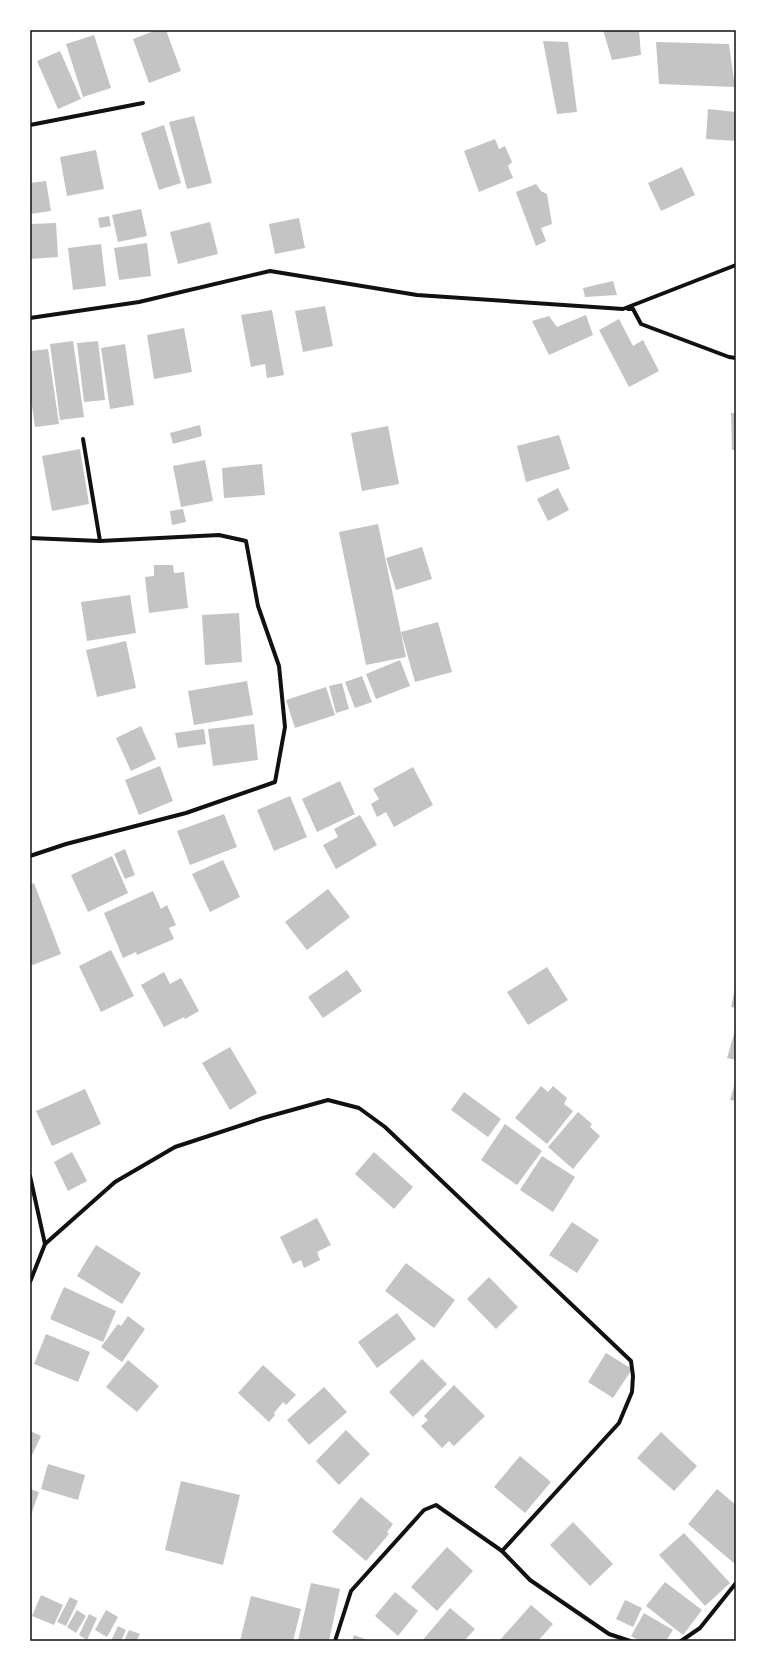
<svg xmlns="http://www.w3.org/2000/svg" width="766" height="1671" font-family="Literata,serif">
<rect width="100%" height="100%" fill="#fff"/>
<g fill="#c4c4c4">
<polygon points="157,30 166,30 181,71 149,83 133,39"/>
<polygon points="603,30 639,30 641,55 612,60"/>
<polygon points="94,35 111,88 83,97 66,44"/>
<polygon points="543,41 568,42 577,112 557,114"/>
<polygon points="656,42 729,44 735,87 659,84"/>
<polygon points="60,51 81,99 58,109 37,61"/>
<polygon points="708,109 736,112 736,141 706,139"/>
<polygon points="194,116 212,183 187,189 169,122"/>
<polygon points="164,125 181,183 159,190 141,133"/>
<polygon points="495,139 499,149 505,146 512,162 508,166 513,178 479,192 464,151"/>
<polygon points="96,150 104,189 67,196 60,157"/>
<polygon points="682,167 695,195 661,211 648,183"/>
<polygon points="46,181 51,211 30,214 30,183"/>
<polygon points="536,184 541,191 547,194 552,224 541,228 546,241 536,246 516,192"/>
<polygon points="141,209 147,236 118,242 112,215"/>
<polygon points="109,216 111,226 100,228 98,218"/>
<polygon points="299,218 305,248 275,254 269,224"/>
<polygon points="210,222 218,254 178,264 170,232"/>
<polygon points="56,223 58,257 30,259 30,224"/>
<polygon points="147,243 151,276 119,280 114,248"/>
<polygon points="101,244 106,286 73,290 68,248"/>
<polygon points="613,281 617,295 585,297 583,288"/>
<polygon points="325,306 333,346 303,352 295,311"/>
<polygon points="272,310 284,375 267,378 265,364 251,367 241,315"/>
<polygon points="586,315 593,335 549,355 532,321 549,316 557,327"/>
<polygon points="619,319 633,346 643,340 659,371 629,387 599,330"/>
<polygon points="184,328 192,372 154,379 147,335"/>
<polygon points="73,341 84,417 60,420 50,344"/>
<polygon points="98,341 105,400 84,402 77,343"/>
<polygon points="125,344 134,405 110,409 101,348"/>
<polygon points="48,349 59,424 35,427 30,392 30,351"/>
<polygon points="731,413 736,413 736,450 732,450"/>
<polygon points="200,425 202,436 173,444 170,433"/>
<polygon points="388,426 399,484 362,491 351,433"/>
<polygon points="559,435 570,469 526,482 517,446"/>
<polygon points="80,449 89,504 52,511 42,456"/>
<polygon points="205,460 213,501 181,507 173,466"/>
<polygon points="262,464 265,495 224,498 222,468"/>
<polygon points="558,488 569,510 548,521 537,499"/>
<polygon points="183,509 186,522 172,525 170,511"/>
<polygon points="378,524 406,657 366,665 339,532"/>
<polygon points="422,547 432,579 396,590 386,558"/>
<polygon points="154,565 173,565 174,573 184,572 188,608 149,613 145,577 154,576"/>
<polygon points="130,595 136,633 87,641 81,602"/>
<polygon points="239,613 242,662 205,665 202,615"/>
<polygon points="438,622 452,672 415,682 401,632"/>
<polygon points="126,641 136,688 97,697 86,650"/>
<polygon points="400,660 410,686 376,699 366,674"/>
<polygon points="362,676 372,702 355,708 345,682"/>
<polygon points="247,681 253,715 194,725 188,691"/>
<polygon points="342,683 349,709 336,713 329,686"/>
<polygon points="326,687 335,715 295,728 286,700"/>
<polygon points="254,724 258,760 213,766 208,729"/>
<polygon points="141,726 156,759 131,771 116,738"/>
<polygon points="204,729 206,744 178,748 175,733"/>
<polygon points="160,766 173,801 139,815 125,780"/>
<polygon points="413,767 433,805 394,827 386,812 377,817 371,804 379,799 373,789"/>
<polygon points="340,781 355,814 317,832 302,799"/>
<polygon points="290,796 307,837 274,851 257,810"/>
<polygon points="224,814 237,847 190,865 177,831"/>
<polygon points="360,815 377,845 336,869 323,845 338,837 334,829"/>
<polygon points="125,849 135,875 125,879 114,854"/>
<polygon points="112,856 128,893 88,912 71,875"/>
<polygon points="223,860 240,897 210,912 192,874"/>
<polygon points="34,883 61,954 30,966 30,885"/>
<polygon points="328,889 350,917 307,950 285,922"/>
<polygon points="153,891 161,909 167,905 176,925 169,928 174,939 137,955 136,952 123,958 104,913"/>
<polygon points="111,950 134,996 101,1012 79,966"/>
<polygon points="547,967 568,1000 528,1025 507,992"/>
<polygon points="347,970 362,991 323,1018 308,997"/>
<polygon points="164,972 170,984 181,978 199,1011 185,1019 184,1017 164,1027 141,985"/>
<polygon points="735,988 736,989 736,1008 731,1007"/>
<polygon points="736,1027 736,1060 727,1058"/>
<polygon points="230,1047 257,1093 230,1110 202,1063"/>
<polygon points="736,1079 736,1101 730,1100"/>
<polygon points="541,1086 548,1092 553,1086 567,1098 564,1104 573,1111 547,1144 515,1118"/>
<polygon points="85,1089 101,1124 52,1146 36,1111"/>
<polygon points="464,1092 501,1119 488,1137 451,1110"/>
<polygon points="578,1112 592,1124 590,1127 600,1136 573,1169 548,1147"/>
<polygon points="505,1124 542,1151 517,1185 481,1160"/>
<polygon points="72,1152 87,1181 68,1191 54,1162"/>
<polygon points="374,1152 413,1187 394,1209 355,1174"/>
<polygon points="542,1156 575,1177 553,1212 520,1190"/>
<polygon points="317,1218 331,1245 317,1252 320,1260 304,1268 301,1260 293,1264 280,1237"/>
<polygon points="572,1222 599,1240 577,1273 549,1255"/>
<polygon points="96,1245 141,1273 122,1304 77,1276"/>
<polygon points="406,1263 455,1300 434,1328 385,1291"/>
<polygon points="489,1277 518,1307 496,1329 467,1299"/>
<polygon points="64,1287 116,1311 103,1342 50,1319"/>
<polygon points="397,1313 416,1339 377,1368 358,1342"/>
<polygon points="128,1316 145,1329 122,1362 101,1347 118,1324 121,1326"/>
<polygon points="46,1334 90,1352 78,1382 34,1364"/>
<polygon points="606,1353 632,1369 613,1398 588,1382"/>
<polygon points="422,1359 447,1384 413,1417 389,1392"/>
<polygon points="128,1360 159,1386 137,1412 106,1387"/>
<polygon points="263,1365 296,1395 286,1405 283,1402 274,1413 275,1415 269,1422 238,1393"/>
<polygon points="454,1385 485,1416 454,1446 449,1441 442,1448 421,1426 428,1420 424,1416"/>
<polygon points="324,1387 347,1412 309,1445 287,1420"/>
<polygon points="346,1430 370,1454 339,1485 316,1461"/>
<polygon points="30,1431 41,1436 32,1455 30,1454"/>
<polygon points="661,1432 697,1466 674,1491 637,1458"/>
<polygon points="520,1456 551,1482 525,1513 494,1487"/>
<polygon points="48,1464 85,1475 78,1500 41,1489"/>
<polygon points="181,1481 240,1495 223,1565 165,1550"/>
<polygon points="30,1489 39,1492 30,1518"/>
<polygon points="717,1489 736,1505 736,1565 688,1524"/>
<polygon points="361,1497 393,1524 387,1532 389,1534 366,1561 332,1532"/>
<polygon points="573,1522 613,1564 590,1586 550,1545"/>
<polygon points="684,1533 730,1583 705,1606 659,1555"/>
<polygon points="447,1547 473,1571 437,1611 411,1587"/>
<polygon points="665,1582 702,1610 683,1635 646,1606"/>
<polygon points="311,1583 340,1589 329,1641 298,1641"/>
<polygon points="395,1592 418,1611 398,1636 375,1616"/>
<polygon points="41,1595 63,1605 54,1625 32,1616"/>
<polygon points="251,1596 301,1609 293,1641 240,1641"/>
<polygon points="70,1597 78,1601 66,1626 57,1622"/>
<polygon points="625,1600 642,1608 633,1627 616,1619"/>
<polygon points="531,1605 553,1624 538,1641 499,1641"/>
<polygon points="450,1608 475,1629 464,1641 422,1641"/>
<polygon points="77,1610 86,1616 76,1633 67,1627"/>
<polygon points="106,1610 118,1617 107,1637 95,1630"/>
<polygon points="644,1613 673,1630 666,1641 640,1641 631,1636"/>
<polygon points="89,1614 97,1618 87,1640 79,1635"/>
<polygon points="118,1626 126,1630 121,1641 111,1641"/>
<polygon points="129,1630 140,1634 136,1641 124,1641"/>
<polygon points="354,1635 370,1641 352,1641"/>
</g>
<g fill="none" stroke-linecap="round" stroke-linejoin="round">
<g stroke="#111" stroke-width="4">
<polyline points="30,125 143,103"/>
<polyline points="628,309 633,309 641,324 729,357 736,358"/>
<polyline points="30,318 139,302 270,271 417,295 623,309 736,265"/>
<polyline points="83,439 100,541"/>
<polyline points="30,538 100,541 219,535 246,541 258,606 279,666 285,727 275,782 186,813 66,844 30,856"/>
<polyline points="30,1176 45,1244 30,1282"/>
<polyline points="45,1244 115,1182 175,1147 263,1118 328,1100 359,1108 385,1127 631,1361 633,1376 632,1392 619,1423 502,1551"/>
<polyline points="335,1641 351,1591 424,1510 436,1505 502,1551 530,1580 609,1634 630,1641"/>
<polyline points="681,1641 700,1628 736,1583"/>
</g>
</g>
<rect width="766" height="1671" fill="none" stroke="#ffffff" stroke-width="62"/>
<rect x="31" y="31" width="704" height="1609" fill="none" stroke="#111" stroke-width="1.5"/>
</svg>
